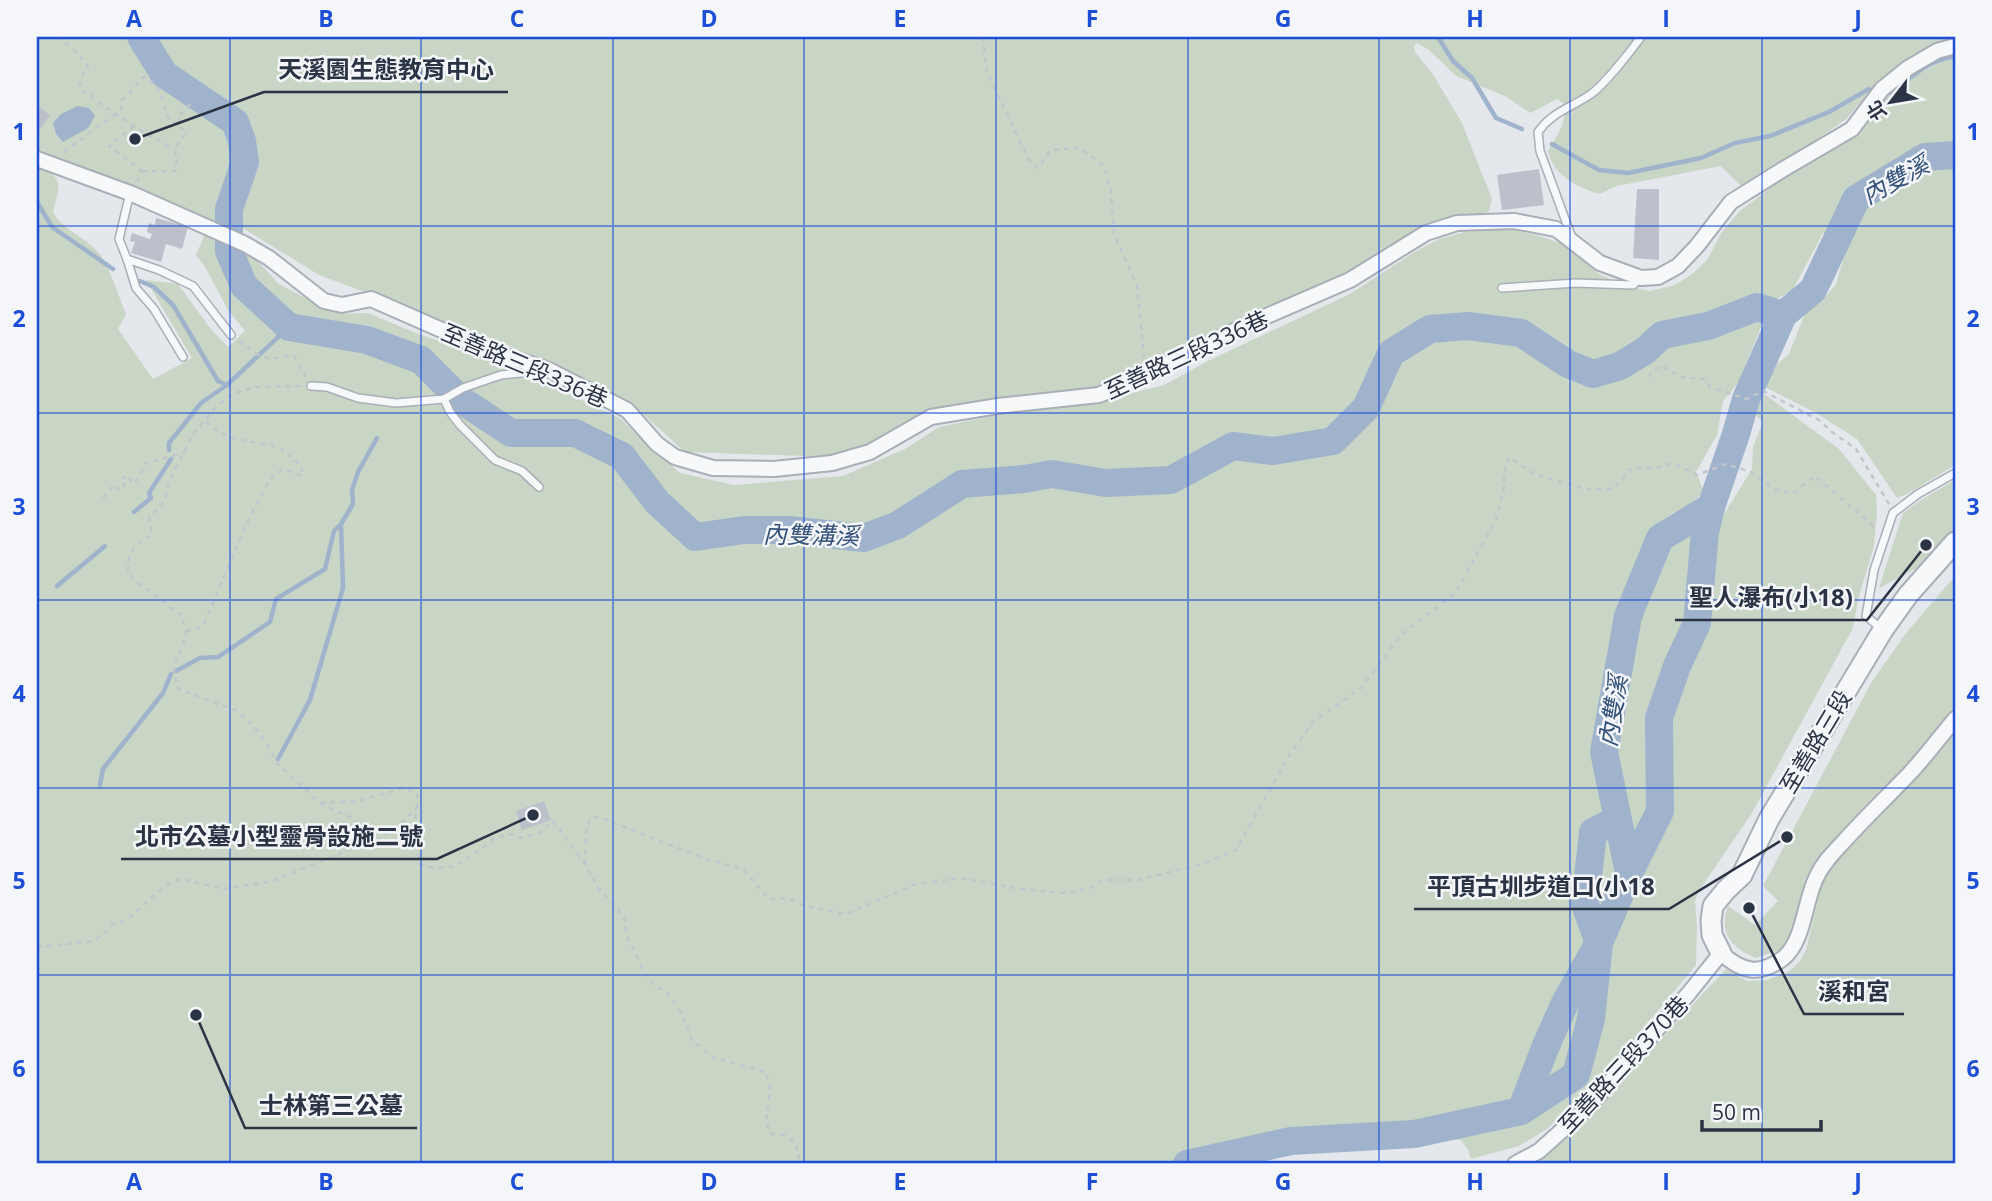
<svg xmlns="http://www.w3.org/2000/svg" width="1992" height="1201" font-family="'Open Sans','Noto Sans TC',sans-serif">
<rect width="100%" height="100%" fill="#e4e7ec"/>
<g fill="#c9d6c5">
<path d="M 37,37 L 1955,37 L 1955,40 L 1931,46 L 1878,83 L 1846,119 L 1805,148 L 1742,187 L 1721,166 L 1617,186 L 1599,194 C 1578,187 1553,176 1548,151 C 1557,135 1569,121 1563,103 L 1557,99 L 1530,113 L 1505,96 L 1456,76 L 1429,50 L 1417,43 L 1414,46 L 1415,52 L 1434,76 L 1462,123 L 1492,199 L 1489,211 L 1483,215 L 1439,221 L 1348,275 L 1096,388 L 1004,398 L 930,409 L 870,445 L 833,457 L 685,452 L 633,405 L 510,346 L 319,275 L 225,217 L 226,228 L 161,197 L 94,174 L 37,149 Z"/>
<path d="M 1955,56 L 1955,465 L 1909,493 L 1897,498 L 1857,439 L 1816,413 L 1761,385 L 1760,382 L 1764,375 L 1789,354 L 1807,309 L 1823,300 L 1836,284 L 1850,237 L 1823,233 L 1792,291 L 1772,301 L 1746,363 L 1743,377 L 1723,401 L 1717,435 L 1696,472 L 1704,492 L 1680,514 L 1674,512 L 1656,526 L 1655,531 L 1661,538 L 1672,535 L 1697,533 L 1714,524 L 1726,511 L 1752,469 L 1753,447 L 1763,422 L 1749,409 L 1757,395 L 1760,393 L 1767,396 L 1839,449 L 1876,495 L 1877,512 L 1874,546 L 1859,596 L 1853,628 L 1752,813 L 1698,892 L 1695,901 L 1697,927 L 1696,965 L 1616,1061 L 1547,1129 L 1519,1146 L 1471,1159 L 1468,1150 L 1461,1140 L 1380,1136 L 1228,1164 L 37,1164 L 37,166 C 65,179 60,183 53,212 C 64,232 89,238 102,257 C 111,271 119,298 126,314 L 118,329 L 153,379 L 192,358 L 146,280 L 178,284 L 210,328 L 228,347 L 245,331 L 228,310 L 205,267 L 196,255 L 204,236 L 215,236 L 250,253 L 279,284 L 309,300 L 341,314 L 368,313 L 418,334 L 500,361 L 621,419 L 644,442 L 680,473 L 734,485 L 843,476 L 905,449 L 939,427 L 1003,414 L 1096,402 L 1164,385 L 1208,361 L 1350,294 L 1413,253 L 1439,239 L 1465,232 L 1511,229 L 1539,236 L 1566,245 L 1600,275 L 1624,285 L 1650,291 L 1675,285 L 1692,274 L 1707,260 L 1722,232 L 1740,211 L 1797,168 L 1861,132 L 1878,106 L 1901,84 L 1944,60 Z"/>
<polygon points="1955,480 1955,529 1917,568 1879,588 1903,513 1921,500"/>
<path d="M 1955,576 L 1955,709 L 1944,720 L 1927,743 L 1815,862 L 1805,879 L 1800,908 L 1791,940 L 1785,948 L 1756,958 C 1732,947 1718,934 1728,906 L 1755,925 L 1778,901 L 1763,886 L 1871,683 L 1906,633 Z"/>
<polygon points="1955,731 1955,1164 1527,1164 1543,1155 1590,1115 1726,969 1747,981 1767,980 1788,972 1800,961 1806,950 1822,882 1831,863 1923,769"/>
</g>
<polygon fill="#9fb4cc" points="78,106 89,108 95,116 88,128 63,142 56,134 53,123 61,114"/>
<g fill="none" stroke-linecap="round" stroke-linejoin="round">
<g stroke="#9fb4cc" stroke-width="4.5">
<polyline points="1438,37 1453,61 1472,78 1496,118 1522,129"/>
<path d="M 1890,93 C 1908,80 1932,57 1955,57"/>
<polyline points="1552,144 1599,170 1628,173 1701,158 1735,143 1770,136 1829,112 1869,89"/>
<polyline points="37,202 52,227 113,269"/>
<polyline points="140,281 154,287 173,305 218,381 227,385 289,327"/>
<polyline points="455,404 461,400"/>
<polyline points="169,450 169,443 201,403 227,385"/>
<polyline points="134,512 151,498 149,493 171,459"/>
<polyline points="57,586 105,546"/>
<polyline points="176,671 200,658 218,657 270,622 276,599 325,569 334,531 341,524"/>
<polyline points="278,759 310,700 343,588 341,524 353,504 352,490 358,472 377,438"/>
<polyline points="100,785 103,769 163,693 171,674"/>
</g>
<g stroke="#9fb4cc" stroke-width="28">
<polyline points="141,37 164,74 235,122 242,141 245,162 229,209 229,251 244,286 289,327 367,340 421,360 461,400 511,433 575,433 622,456 657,502 695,537 744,530 789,530 864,538 898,525 962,484 1024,479 1052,474 1106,483 1171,480 1233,446 1273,451 1333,441 1366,408 1391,353 1430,329 1468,326 1521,333 1568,364 1593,374 1620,366 1646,350 1662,335 1708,326 1757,307 1783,315"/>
<polyline points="1629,873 1660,811 1659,718 1677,666 1697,623 1705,532 1711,507"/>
<polyline points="1521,1111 1545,1048 1565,1003 1599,943 1585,904 1593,832 1617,820"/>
<polyline points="1187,1164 1291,1141 1414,1134 1521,1111 1576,1075 1591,1019 1599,943 1629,873 1604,752 1628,616 1660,538 1711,507 1736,434 1746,399 1783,315 1813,290 1856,199 1925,157 1955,155"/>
</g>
</g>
<g fill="#bbc0ca">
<polygon points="37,105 50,115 37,133"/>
<polygon points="1539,169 1544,205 1502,210 1497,175"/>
<polygon points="1637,189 1659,189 1659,260 1633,258"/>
<polygon points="156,218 188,227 182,249 166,244 161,262 131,253 135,242 130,241 132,233 150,239 152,234 147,232 149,223 155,225"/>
<polygon points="544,801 551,820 522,830 516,811"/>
</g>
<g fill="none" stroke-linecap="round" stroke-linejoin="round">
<g stroke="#a9aeb7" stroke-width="10">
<g id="service">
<polyline points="130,193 119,239 127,259 159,270 193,286 231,335"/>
<path d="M 1572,238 L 1540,151 L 1538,132 C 1553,111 1571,108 1591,94 C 1605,84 1630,52 1641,37"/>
<polyline points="127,259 136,288 154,309 183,357"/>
<polyline points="1502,288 1576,283 1633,285 1640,278"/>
<polyline points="311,386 327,387 358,398 396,403 444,399 463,388 501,375 541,371"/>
<polyline points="444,399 450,412 460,425 495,460 522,471 539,487"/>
<polyline points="1883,630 1866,616 1874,570 1893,513 1918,494 1955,473"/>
</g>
</g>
<g stroke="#a9aeb7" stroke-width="18">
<g id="minor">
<polyline points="37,159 130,193 245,244 269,258 324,301 342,305 371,299 485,349 549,370 627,410 657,444 675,457 713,468 774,469 832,463 870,452 931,417 998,406 1099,395 1147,374 1246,325 1350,280 1426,233 1457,223 1514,221 1556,229 1600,263 1641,278 1658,277 1678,266 1697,246 1731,202 1782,170 1852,129 1882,89 1908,68 1937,51 1955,46"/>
<path d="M 1515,1164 L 1539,1151 L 1588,1107 L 1689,993 L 1721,953 C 1742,972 1759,976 1782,959 C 1805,942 1804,900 1817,876 C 1824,861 1836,850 1847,838 C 1867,816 1889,795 1910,773 C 1926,756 1940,737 1955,719"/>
</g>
</g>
<g stroke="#a9aeb7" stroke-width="23">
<polyline id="tertiary" points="1721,953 1712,935 1711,921 1713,906 1726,890 1742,875 1769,819 1883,630 1908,595 1955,542"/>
</g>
<g stroke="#c2c5cb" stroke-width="2.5" stroke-dasharray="5 5" stroke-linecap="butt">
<polyline points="57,37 73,49 88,66 79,82 83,92 91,95 96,101 134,126 149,136 156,137 164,144 174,149"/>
<polyline points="983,37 987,72 1029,160 1038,168 1051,150 1080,148 1104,166 1111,191 1114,234 1137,286 1144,357"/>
<polyline points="134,126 109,146 142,171 137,181"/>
<polyline points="64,152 121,110 122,100 128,95 143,77 147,77 159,90 168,117 178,125"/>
<polyline points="142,171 176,171 177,157 174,149 186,133 178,125 180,123 178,117 190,104"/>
<path d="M 239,341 C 249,348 258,358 271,358 C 278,359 286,355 294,356 L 306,377"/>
<polyline points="1649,377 1652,370 1662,366 1680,377 1704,379 1710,387 1746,399 1763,391 1819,420 1832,432 1856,449 1889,504"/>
<polyline points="103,498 114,485 121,491 124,484 121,480 126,475 134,484 141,473 144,464 186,452"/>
<polyline points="186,631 203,626 248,521 270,479 283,469 302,476 302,466 279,447 236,439 213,429 205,420"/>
<polyline points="320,803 358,801 404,788 416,793 418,798 414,832 420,864 434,868 455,866 477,852 494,838 512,834 522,838 541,832 552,821 558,827 585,864 598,888 615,905 624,918 627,936 644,972 654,985 667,993 683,1015 692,1041 715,1058 766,1072 770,1089 766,1122 771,1134 785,1135 796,1143 799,1160 794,1164"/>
<polyline points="366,839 379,839 398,827 417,807"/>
<polyline points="585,864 586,834 590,818 599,817 706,859 743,869 769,899 788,898 805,906 846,914 916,884 961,878 1021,889 1064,893 1091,888 1103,880 1138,880 1202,864 1236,850 1290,754 1312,723 1362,687 1400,636 1456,592 1496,520 1504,488 1504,474 1509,457 1534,474 1585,489 1614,489 1630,469 1656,468 1673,463 1697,475 1726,464 1751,472 1774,489 1792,494 1815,476 1877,529"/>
<path d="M 37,947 L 95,941 L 112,925 L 127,920 L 163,887 L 175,880 L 186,880 L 223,889 L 273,881 L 358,846 L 365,839 L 366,830 L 353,818 L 333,810 L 320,803 L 279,765 L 258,731 L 238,711 L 178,689 L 173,667 L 183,645 L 186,631 L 181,615 L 137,582 L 128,572 C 127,550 135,546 152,535 L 149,519 L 165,499 L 170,479 L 194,433 L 213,410 L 232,394 L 256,387 L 301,386"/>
</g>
<use href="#service" stroke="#f7f8fa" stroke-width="7"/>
<use href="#minor" stroke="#f7f8fa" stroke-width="14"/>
<use href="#tertiary" stroke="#f7f8fa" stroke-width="19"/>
</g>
<path fill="none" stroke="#1d4ed8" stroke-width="2" stroke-opacity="0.55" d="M 230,37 L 230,1164M 421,37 L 421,1164M 613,37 L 613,1164M 804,37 L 804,1164M 996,37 L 996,1164M 1188,37 L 1188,1164M 1379,37 L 1379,1164M 1570,37 L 1570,1164M 1762,37 L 1762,1164M 37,226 L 1955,226M 37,413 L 1955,413M 37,600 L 1955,600M 37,788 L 1955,788M 37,975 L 1955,975"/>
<g text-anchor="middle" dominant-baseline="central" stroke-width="5" stroke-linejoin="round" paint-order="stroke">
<g font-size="23" fill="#2b3445" stroke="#f4f6f9">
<text transform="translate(1186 354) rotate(-25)">至善路三段336巷</text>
<text transform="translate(525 365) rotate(23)">至善路三段336巷</text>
<text transform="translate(1815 741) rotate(-59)">至善路三段</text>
<text transform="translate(1623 1064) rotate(-47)">至善路三段370巷</text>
</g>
<g font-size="24" font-style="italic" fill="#34527a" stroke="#f4f6f9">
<text transform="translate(1895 179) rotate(-29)">內雙溪</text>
<text transform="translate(811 534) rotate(1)">內雙溝溪</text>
<text transform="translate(1612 711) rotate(-81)">內雙溪</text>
</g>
</g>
<path fill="none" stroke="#2b3445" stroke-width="2.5" d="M135 139L264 92H508M1926 545L1867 620H1675M533 815L437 859H121M1787 837L1669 909H1414M1749 908L1804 1014H1904M196 1015L245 1128H417"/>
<g fill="#2b3445" stroke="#f4f6f9" stroke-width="2.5">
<circle cx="135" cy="139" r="7"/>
<circle cx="1926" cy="545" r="7"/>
<circle cx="533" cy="815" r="7"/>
<circle cx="1787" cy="837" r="7"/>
<circle cx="1749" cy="908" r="7"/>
<circle cx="196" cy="1015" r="7"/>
</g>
<g font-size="24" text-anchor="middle" font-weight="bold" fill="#2b3445" stroke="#f4f6f9" stroke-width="5" stroke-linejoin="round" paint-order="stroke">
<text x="386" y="78">天溪園生態教育中心</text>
<text x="1771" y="606">聖人瀑布(小18)</text>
<text x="279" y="845">北市公墓小型靈骨設施二號</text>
<text x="1541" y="895">平頂古圳步道口(小18</text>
<text x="1854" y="1000">溪和宮</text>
<text x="331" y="1114">士林第三公墓</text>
</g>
<rect width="1992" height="1201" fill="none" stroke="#f4f6f9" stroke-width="77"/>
<g transform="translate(1891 102) rotate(239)" stroke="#f4f6f9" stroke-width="5" paint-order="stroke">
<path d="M0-5L12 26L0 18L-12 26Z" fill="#2b3445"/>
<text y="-10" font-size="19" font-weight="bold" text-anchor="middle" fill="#2b3445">北</text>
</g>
<path d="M1702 1120v10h119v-10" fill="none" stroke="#2b3445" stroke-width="3.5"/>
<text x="1712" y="1120" font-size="21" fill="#2b3445" stroke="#f4f6f9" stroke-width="5" paint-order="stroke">50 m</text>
<rect x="38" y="38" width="1916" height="1124" fill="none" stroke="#1d4ed8" stroke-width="2.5"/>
<g font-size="23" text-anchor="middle" font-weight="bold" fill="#1d4ed8">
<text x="134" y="27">A</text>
<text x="326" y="27">B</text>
<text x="517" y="27">C</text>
<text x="709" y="27">D</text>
<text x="900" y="27">E</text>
<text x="1092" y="27">F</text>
<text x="1283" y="27">G</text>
<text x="1475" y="27">H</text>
<text x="1666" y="27">I</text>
<text x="1858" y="27">J</text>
<text x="19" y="140">1</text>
<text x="1973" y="140">1</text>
<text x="19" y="327">2</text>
<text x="1973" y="327">2</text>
<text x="19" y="515">3</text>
<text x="1973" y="515">3</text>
<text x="19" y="702">4</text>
<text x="1973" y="702">4</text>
<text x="19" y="889">5</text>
<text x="1973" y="889">5</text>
<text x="19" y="1077">6</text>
<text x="1973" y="1077">6</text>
<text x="134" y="1190">A</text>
<text x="326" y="1190">B</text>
<text x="517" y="1190">C</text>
<text x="709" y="1190">D</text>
<text x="900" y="1190">E</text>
<text x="1092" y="1190">F</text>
<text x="1283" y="1190">G</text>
<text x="1475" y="1190">H</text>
<text x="1666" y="1190">I</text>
<text x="1858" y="1190">J</text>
</g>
</svg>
